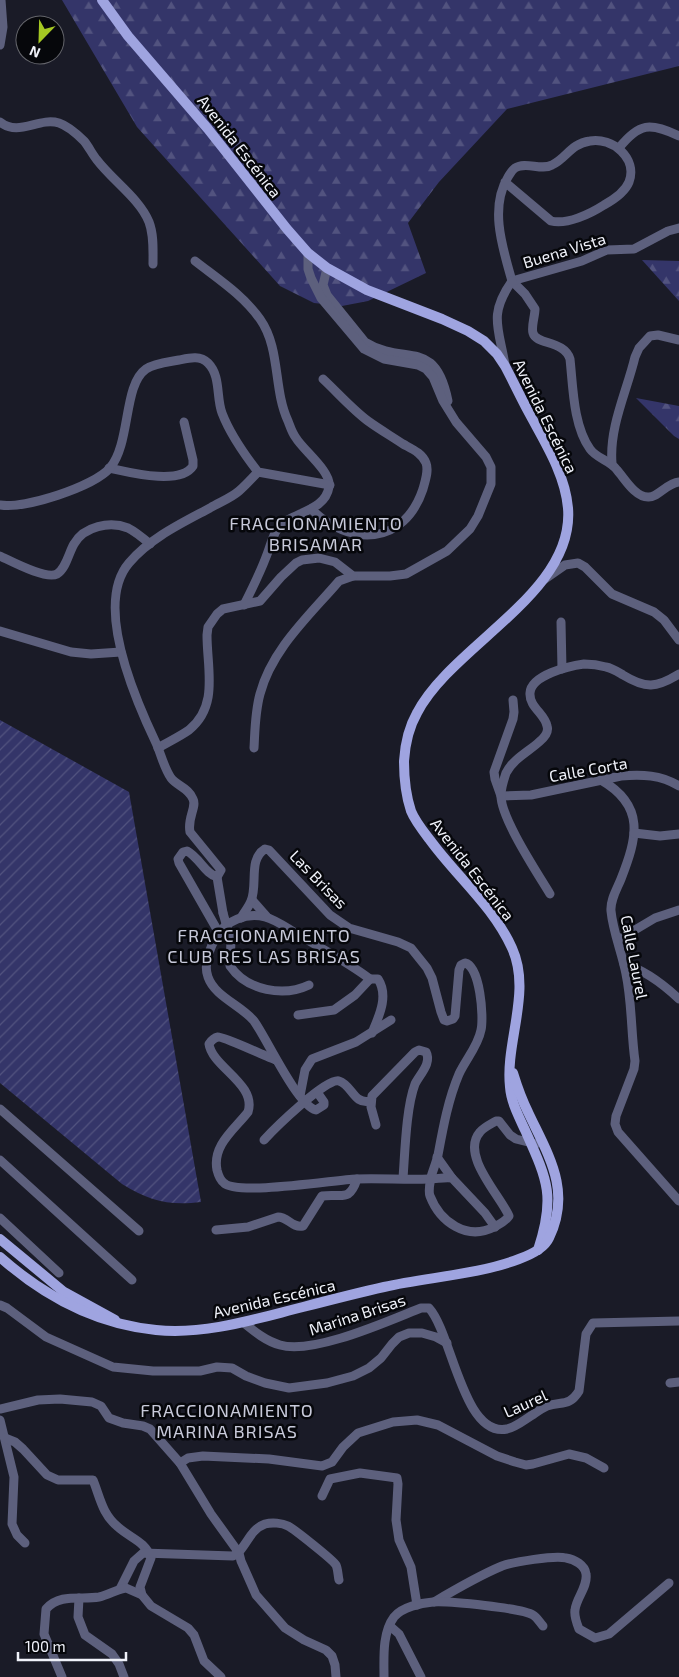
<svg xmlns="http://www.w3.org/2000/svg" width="679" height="1677" font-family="'Exo 2',sans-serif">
<defs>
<pattern id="forest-firs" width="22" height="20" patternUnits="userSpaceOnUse" patternTransform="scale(1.25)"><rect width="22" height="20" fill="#343569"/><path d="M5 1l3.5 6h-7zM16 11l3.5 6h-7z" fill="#52537f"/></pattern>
<pattern id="garden-furrows" width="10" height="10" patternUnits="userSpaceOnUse" patternTransform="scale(1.25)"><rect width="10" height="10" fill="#343569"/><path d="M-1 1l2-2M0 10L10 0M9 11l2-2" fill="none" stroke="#52537f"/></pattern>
</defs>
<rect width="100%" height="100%" fill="#1a1b27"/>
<g fill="url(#forest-firs)">
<polygon points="62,0 679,0 679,66 507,109 439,182 408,223 426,273 368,301 342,306 314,303 280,286 137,127"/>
<polygon points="642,260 679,261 679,301"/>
<polygon points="636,398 679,406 679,439 674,436"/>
</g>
<path fill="url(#garden-furrows)" d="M 0,720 L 129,792 L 201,1202 C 169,1206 150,1201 122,1184 L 0,1083 Z"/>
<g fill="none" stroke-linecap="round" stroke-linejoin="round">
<g stroke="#5d607d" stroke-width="9">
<polyline points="0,45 3,27 1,0"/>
<path d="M 0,122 C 19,137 38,117 59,123 C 68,126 77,134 84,141 C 89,147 92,154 97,160 C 112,180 140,199 149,222 C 154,235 153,250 153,264"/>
<path d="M 619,148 C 639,123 650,122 679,136"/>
<path d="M 505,182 L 551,221 C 567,225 590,214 604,205 C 613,200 625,192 629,182 C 638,158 612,137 590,141 C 570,144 567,158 552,165 C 541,171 526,161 515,168 C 512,170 510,174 508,177 C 489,208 503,249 512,281"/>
<path d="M 195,261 C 218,279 243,295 260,319 C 281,349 273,389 288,421 C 290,426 292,433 296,438 C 303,450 332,472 329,487 C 325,512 291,512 278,528 C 272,536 270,548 266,557 C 260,573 252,589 244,605"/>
<path d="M 327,268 L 323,285 L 327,295 L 365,342 C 405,367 435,336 448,401"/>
<path d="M 512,281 L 525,294 L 535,309 C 535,316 531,327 533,333 C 536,345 564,340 570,359 C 573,386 573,425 590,449 C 597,459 610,460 617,470 C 625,479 635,497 648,497 C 657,498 667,483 679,482"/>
<polyline points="512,281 582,261 607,250 634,249 668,231 679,228"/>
<path d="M 505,365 C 499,328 488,315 512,281"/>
<path d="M 612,463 C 609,427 627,391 635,357 L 639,348 L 650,336 L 658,335 L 679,340"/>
<path d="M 109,468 C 128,472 180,486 193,466 L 193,460 L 184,422"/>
<path d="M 0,505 C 25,509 93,487 110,468 C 131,443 123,385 146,369 C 155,363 169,362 179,360 C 189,358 200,355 208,363 C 221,376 216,397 222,413 C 230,434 244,454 258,472 L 330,485"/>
<path d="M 311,509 C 350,547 404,546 423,489 C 425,481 429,471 426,463 C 422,453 412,449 403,444 C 391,436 379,429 368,421 C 352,409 338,393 323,379"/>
<path d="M 0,556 C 11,561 46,580 57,574 C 66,569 69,552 74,544 C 84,526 110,521 128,528 C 136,532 143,538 150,544"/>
<polyline points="542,581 565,565 578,563 585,567 612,594 654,612 664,620 679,640"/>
<polyline points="561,622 562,669"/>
<polyline points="0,631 71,652 91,654 121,652"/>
<path d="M 513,700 L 514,712 L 513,719 L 494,772 L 495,779 L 501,796 L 531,795 L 621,776 C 642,774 661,775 679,786"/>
<path d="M 158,748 C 168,742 179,737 189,730 C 219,706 207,669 207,635 L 208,627 L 217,614 L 223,609 L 260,601 L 281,577 L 296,563 L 302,560 L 319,558 L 335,562 L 353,576 L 390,576 L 406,574 L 447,551 L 470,529 L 478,516 L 491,484 L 491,467 L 486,457 L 456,422 L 443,401 L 433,377 L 426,369 L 418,365 L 384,359 L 364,349 L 321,298 L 311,278 L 308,269 L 308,253"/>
<path d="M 254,748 C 255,730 255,712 260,694 C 272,649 309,616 339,581 L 353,576"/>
<path d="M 601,780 C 646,806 637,838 621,879 C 617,889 610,900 611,911 C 613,932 622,953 626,974 C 632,1002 631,1033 635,1061 L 634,1069 L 616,1116 L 615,1124 L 618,1132 L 679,1201"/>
<polyline points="634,833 660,836 679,834"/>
<polyline points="217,877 223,913"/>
<path d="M 550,894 C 538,874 500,817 501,795 C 501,789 504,779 506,773 C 513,759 528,752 539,742 C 544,738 549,732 547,726 C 545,714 529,707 530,693 C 531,675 569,666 584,664 C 591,664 599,665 606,667 C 612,668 618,672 623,675 C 646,689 656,688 679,674"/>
<polyline points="252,900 267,917"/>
<path d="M 241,918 C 244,912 249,907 251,901 C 258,885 248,859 265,849 L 269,850 L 330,915 L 349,928 L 398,942 L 411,948 L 427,968 L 432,978 L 441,1012 L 444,1020 L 447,1021 L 453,1019 L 455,1016 L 459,970 L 461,965 L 465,963 C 480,966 484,1017 481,1030 C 478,1046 466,1059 459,1074 C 448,1100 443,1128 438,1155 C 436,1163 433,1170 431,1177 C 430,1183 428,1191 430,1196 C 440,1222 467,1241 494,1227 C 500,1224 505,1222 509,1216 C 500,1195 460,1155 480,1132 C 484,1127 491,1124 496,1121 L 499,1121 L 510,1135 L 516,1139 L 536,1144"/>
<path d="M 219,933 L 179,863 L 178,859 L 183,852 L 187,851 C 200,858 205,874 217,877 L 221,870 L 190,832 C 187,818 197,807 193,799 C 189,788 177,786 171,778 C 164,768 161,754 156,743 C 136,701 93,605 129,563 C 150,538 182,523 210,508 C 220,502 231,498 239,491 C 246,485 252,478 258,472"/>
<path d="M 229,934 L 231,940 L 230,966 C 247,991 284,997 309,985"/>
<polyline points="618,940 655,918 679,910"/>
<path d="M 624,964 C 645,970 663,984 679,999"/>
<path d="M 370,979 L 378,979 C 389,996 379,1016 372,1033"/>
<path d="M 298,1015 L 334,1010 L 355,995 L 370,979 C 348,962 322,949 299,935 C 288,929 277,920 265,917 C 247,912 225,921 216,937 C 210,948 203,964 208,977 C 215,997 241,1005 254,1021 C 267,1039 297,1105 316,1110 L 324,1105 L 324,1102 L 317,1092"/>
<path d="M 276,1060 C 267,1057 223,1036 218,1037 C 213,1038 211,1041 209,1044 C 212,1067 257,1084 248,1112 C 235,1129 212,1145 217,1170 C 218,1174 220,1180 224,1183 C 237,1196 334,1180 356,1179 C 380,1178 405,1180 429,1179 C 437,1179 444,1177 452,1178 L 485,1213 L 495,1227"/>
<polyline points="300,1096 305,1070 312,1059 356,1042 391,1020"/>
<polyline points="0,1109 139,1231"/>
<path d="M 376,1125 L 371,1107 L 372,1096 L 415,1052 L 419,1050 L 426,1052 C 432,1063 420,1074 415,1084 C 406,1108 405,1152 403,1178"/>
<path d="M 264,1140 C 274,1129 327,1077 339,1081 C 352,1085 354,1105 370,1101"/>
<polyline points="437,1157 452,1178"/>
<polyline points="0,1160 132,1280"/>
<polyline points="0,1218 59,1273"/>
<path d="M 216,1230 L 248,1227 L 278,1217 C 288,1217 292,1228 303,1226 L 322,1196 C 342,1193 349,1203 357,1179"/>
<polyline points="0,1305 7,1308 46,1337 113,1367 153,1371 200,1371 217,1367 232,1368 246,1376 265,1383 289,1388 327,1383 353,1376 369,1368 381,1358 392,1344 399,1337 409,1333 422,1333 436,1337 447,1343"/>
<path d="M 244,1323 C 255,1332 266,1341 280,1345 C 313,1355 388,1321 421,1308 L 429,1308 C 452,1333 463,1438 507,1429 C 518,1426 525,1419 534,1414 C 538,1411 542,1408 547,1406 C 562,1401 569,1407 579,1391 L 586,1334 L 593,1323 L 679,1321"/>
<polyline points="670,1383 679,1382"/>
<polyline points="0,1409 38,1400 60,1399 92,1402 101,1406 109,1418 123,1423 143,1426 150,1429 180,1463 211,1514 239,1553 241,1561 256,1595 285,1628 304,1640 326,1650 332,1656 335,1665 336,1677"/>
<polyline points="0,1420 14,1477 12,1524 17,1535 25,1543"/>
<path d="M 5,1438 L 15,1442 L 23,1449 L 47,1475 L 58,1480 L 93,1480 C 100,1497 102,1514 118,1527 C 130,1538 145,1541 151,1558 L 140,1587 L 142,1595"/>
<polyline points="180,1463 188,1458 203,1456 269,1459 322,1466 332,1462 343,1447 358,1433 393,1422 417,1420 438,1425 497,1456 515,1462 526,1465 533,1464 569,1454 586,1458 604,1468"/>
<polyline points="322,1496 330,1479 360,1473 397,1478 398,1484 396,1520 399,1540 411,1567 417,1605"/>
<path d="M 120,1589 L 134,1561 L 143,1553 L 233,1556 C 247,1549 248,1530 265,1524 C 272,1522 282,1523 288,1526 C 294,1529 333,1560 336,1565 C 338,1569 338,1576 339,1580"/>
<polyline points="79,1598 78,1617 85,1635 112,1654 119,1664 124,1677"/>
<path d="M 434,1602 C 456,1589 478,1576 502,1566 C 513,1562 555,1555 566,1558 C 574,1559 585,1565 586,1574 C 588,1587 576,1598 575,1610 C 574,1616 577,1624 579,1629 L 595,1638 L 609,1634 L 669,1583"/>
<polyline points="390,1626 399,1634 421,1677"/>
<path d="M 62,1677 L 44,1634 L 46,1609 C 60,1593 81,1600 99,1597 C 109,1595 117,1589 126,1588 L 142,1595 L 151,1606 L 188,1628 L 194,1635 L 204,1661 L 221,1677"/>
<path d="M 384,1677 C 384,1658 382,1633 394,1617 C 402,1607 421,1603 433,1602 C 449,1601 522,1608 533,1615 C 537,1617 540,1623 543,1626"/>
</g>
<g stroke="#9fa4e0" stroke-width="10">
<path d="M 102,0 L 128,36 L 208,129 L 287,229 L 308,253 L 327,268 L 367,290 L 442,319 L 468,331 L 484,341 L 497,354 L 505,366 C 513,381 520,396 528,411 C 544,441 565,473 568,508 C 575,593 452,645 417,713 C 409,727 405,745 404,761 C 404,777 406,796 411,811 C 415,821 423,831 430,840 C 457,877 493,906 512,948 C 532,992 505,1042 510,1087 C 511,1102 519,1117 525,1130 C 547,1179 556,1196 538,1250"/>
<polyline points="0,1239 64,1292 115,1320"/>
<path d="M 0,1257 C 45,1297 96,1324 156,1330 C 206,1335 255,1319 303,1307 C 330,1300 357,1293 384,1287 C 428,1277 477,1275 519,1259 C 530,1255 544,1249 549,1238 C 572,1190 548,1155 528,1112 C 522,1100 517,1086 513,1073"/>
</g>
<polyline stroke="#5d607d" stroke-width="9" points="223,913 229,934"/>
</g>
<g text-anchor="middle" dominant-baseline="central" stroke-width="5" stroke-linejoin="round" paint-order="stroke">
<g font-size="16" fill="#f0f2fa" stroke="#06070b">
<text transform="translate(240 146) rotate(52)">Avenida Escénica</text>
<text transform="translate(564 250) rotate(-17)">Buena Vista</text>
<text transform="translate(546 416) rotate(64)">Avenida Escénica</text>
<text transform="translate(588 769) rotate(-10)">Calle Corta</text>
<text transform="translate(473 869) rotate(52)">Avenida Escénica</text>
<text transform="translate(319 879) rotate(46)">Las Brisas</text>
<text transform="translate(635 957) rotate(79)">Calle Laurel</text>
<text transform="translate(274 1298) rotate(-13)">Avenida Escénica</text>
<text transform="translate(357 1314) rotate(-18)">Marina Brisas</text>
<text transform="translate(525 1403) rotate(-24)">Laurel</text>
</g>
<g font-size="18" letter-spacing="1" fill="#c8cada" stroke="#06070b">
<text x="316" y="523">FRACCIONAMIENTO<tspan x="316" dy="21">BRISAMAR</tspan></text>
<text x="264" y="935">FRACCIONAMIENTO<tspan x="264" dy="21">CLUB RES LAS BRISAS</tspan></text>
<text x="227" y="1410">FRACCIONAMIENTO<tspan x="227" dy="21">MARINA BRISAS</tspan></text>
</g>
</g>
<g transform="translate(40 40) rotate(203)"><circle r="24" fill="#06070b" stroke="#64656b"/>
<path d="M0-4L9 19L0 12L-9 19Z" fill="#a5c823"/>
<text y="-8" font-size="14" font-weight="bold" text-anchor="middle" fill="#f0f2fa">N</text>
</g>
<path d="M18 1652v8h108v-8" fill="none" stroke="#f0f2fa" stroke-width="2.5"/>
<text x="25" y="1652" font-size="15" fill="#f0f2fa" stroke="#06070b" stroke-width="4" paint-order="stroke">100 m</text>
</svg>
